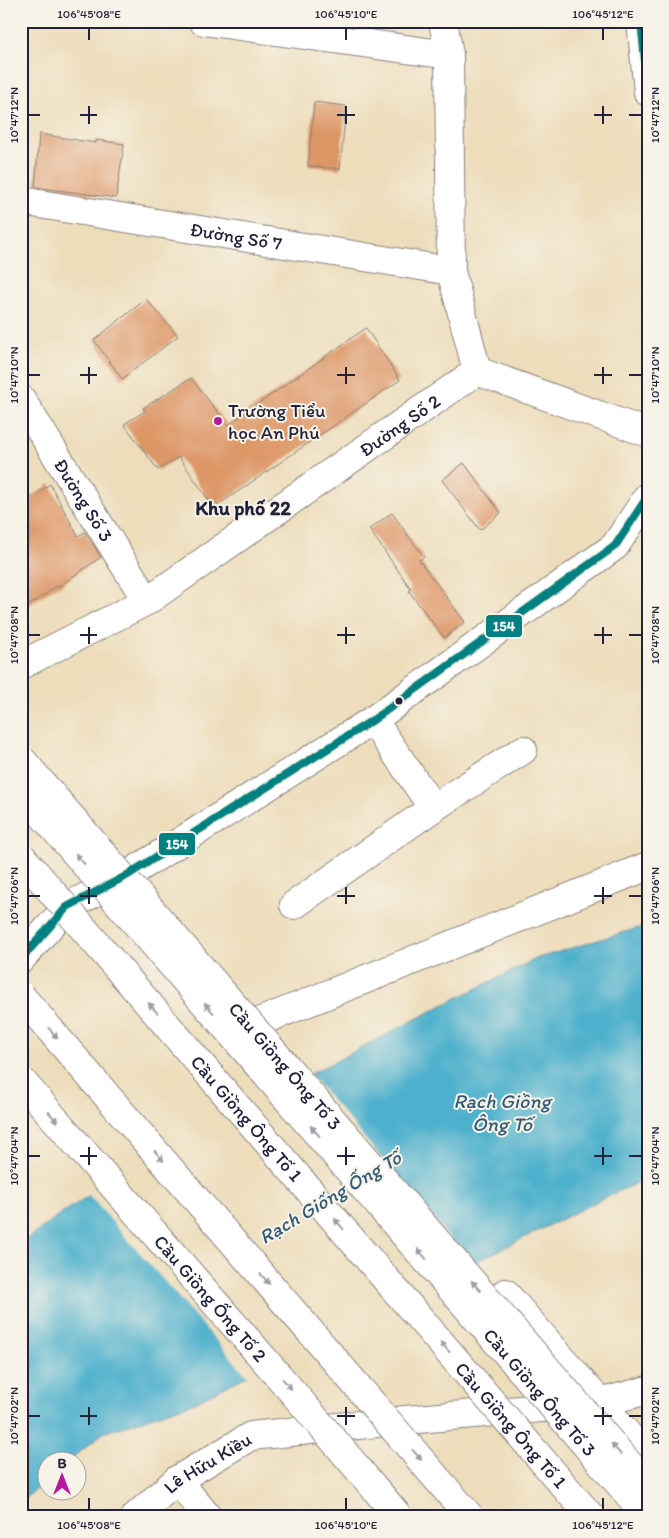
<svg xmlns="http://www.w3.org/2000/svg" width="669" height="1538" font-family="Itim,sans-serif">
<rect width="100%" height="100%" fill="#f7f3e8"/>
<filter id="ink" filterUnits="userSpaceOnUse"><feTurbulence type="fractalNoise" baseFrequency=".02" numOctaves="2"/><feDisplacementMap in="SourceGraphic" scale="10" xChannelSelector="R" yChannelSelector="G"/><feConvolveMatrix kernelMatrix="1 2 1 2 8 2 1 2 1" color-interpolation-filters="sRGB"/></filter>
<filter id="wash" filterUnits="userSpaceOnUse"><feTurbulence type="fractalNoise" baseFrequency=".0096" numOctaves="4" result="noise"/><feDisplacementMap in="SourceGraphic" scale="20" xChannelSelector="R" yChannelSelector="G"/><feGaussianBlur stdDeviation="1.12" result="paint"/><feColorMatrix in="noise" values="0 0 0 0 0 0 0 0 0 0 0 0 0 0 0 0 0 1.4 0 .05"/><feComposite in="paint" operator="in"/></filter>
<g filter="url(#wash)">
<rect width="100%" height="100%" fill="#edddbb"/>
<polygon fill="#4db0cc" stroke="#386984" points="648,925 648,1178 606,1197 193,1403 103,1433 71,1460 48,1460 47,1480 21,1502 21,1243 71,1207 181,1138 332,1063 439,1007 538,958"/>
<polygon fill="#edddbb" points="308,1072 474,1266 249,1378 88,1194 180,1136"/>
<g id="blocks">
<g fill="#dd9666">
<polygon points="314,102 346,106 340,169 308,166"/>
<polygon points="39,134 96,143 96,140 124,144 116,198 35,187"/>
<polygon points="146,299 178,336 122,379 94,340"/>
<polygon points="366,328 400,380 214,508 179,457 158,470 124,424 145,411 143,408 191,378 228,425"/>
<polygon points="464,463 501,513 480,530 442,480"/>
<polygon points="50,484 78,536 85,532 101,557 58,587 57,586 21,611 21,505"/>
<polygon points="392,513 424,557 419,560 465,622 444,638 409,591 411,589 369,529"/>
</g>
</g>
</g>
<g filter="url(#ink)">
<use href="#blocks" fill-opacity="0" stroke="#88807b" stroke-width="1"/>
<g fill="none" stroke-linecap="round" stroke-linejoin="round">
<g stroke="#88807b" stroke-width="30">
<g id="minor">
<polyline points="203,21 449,55"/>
<polyline points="641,21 648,92"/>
<path id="s1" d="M 21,201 L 451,271"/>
<polyline points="477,371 648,433"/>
<path id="s2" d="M 21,399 L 147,601"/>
<path id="s3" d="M 21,665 L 147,601 L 477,371 L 451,271 L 449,55 L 443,21"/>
<polyline points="373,720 433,808"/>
<polyline points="294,905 433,808 523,750"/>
<polyline points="21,959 67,907 126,876 373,720 615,546 648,496"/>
<polyline points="235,1009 249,1026 648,866"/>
<polyline points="505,1293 648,1458"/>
<polyline points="177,1480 208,1517"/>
<path id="s4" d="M 135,1517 L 177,1480 L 251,1436 L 406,1420 L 599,1403 L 648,1390"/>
</g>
</g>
<use href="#minor" stroke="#fff" stroke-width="28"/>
<g stroke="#88807b" stroke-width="30" stroke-linecap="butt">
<g id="major-bridge">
<path id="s5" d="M 21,759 L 648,1486"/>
<path id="s6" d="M 21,790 L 648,1517"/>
<path id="s7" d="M 21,856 L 591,1517"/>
<polyline points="21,996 470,1517"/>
<path id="s8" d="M 21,1080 L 296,1396 L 399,1517"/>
</g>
</g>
<use href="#major-bridge" stroke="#fff" stroke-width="28"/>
<g stroke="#f7f3e8" stroke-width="11">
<g id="bus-1">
<polyline points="641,21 648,89"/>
<polyline points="21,959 67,907 126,876 373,720 615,546 648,496"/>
</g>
</g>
<use href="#bus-1" stroke="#008080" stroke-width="8"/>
</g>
<defs><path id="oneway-solid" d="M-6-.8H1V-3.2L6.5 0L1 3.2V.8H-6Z" transform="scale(1.25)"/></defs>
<g fill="#9c9ca7">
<use href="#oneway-solid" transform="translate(80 859) rotate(-131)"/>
<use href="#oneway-solid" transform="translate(153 1008) rotate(-131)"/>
<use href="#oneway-solid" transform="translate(209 1008) rotate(-131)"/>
<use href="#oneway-solid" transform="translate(53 1033) rotate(49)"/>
<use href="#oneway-solid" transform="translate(53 1117) rotate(49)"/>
<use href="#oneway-solid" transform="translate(315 1131) rotate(-131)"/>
<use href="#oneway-solid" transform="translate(159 1156) rotate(49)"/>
<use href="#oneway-solid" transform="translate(339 1224) rotate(-131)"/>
<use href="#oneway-solid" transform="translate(422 1254) rotate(-131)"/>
<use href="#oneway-solid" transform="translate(265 1279) rotate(49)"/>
<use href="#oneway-solid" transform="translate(476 1286) rotate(-131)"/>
<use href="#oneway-solid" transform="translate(445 1347) rotate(-131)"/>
<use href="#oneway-solid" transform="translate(287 1384) rotate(49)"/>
<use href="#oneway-solid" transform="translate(616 1449) rotate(-131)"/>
<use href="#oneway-solid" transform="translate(417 1455) rotate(49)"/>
</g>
</g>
<path fill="none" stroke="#22223b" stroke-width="2" d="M 89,28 L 89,40M 346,28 L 346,40M 603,28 L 603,40M 89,106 L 89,124M 346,106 L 346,124M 603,106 L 603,124M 28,115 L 40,115M 80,115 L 97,115M 337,115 L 355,115M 594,115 L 612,115M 629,115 L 642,115M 89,367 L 89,384M 346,367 L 346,384M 603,367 L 603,384M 28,375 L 40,375M 80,375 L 97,375M 337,375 L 355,375M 594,375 L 612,375M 629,375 L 642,375M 89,627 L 89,644M 346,627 L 346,644M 603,627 L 603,644M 28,635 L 40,635M 80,635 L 97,635M 337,635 L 355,635M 594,635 L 612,635M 629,635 L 642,635M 89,887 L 89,904M 346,887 L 346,904M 603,887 L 603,904M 28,896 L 40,896M 80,896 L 97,896M 337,896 L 355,896M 594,896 L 612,896M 629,896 L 642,896M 89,1147 L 89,1165M 346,1147 L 346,1165M 603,1147 L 603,1165M 28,1156 L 40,1156M 80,1156 L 97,1156M 337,1156 L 355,1156M 594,1156 L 612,1156M 629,1156 L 642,1156M 89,1407 L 89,1425M 346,1407 L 346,1425M 603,1407 L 603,1425M 28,1416 L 40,1416M 80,1416 L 97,1416M 337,1416 L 355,1416M 594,1416 L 612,1416M 629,1416 L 642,1416M 89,1498 L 89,1510M 346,1498 L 346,1510M 603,1498 L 603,1510"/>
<circle fill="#b5179e" stroke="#f7f3e8" stroke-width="2" cx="218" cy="421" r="5"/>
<circle fill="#22223b" stroke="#f7f3e8" stroke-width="2" cx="399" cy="701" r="4.5"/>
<g text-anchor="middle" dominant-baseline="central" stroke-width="4" stroke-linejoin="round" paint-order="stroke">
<g font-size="19" fill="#22223b" stroke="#f7f3e8">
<text stroke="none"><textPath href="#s1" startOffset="218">Đường Số 7</textPath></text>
<text stroke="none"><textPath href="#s3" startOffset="449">Đường Số 2</textPath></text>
<text stroke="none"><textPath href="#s2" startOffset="119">Đường Số 3</textPath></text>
<text stroke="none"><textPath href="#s5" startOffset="405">Cầu Giồng Ông Tố 3</textPath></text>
<text stroke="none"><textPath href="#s7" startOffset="346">Cầu Giồng Ông Tố 1</textPath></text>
<text stroke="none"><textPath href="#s8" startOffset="289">Cầu Giồng Ống Tố 2</textPath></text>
<text stroke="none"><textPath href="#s6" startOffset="795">Cầu Giồng Ông Tố 3</textPath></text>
<text stroke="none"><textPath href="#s7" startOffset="751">Cầu Giồng Ông Tố 1</textPath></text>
<text stroke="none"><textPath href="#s4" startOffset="91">Lê Hữu Kiều</textPath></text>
</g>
<g font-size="19" fill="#22223b" stroke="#f7f3e8" text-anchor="start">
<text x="228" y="410">Trường Tiểu<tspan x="228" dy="22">học An Phú</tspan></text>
</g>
<g font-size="20" font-weight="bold" fill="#22223b" stroke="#f7f3e8">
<text x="243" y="508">Khu phố 22</text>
</g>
<g font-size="20" font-style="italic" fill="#335b75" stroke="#f7f3e8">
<text x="502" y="1101">Rạch Giồng<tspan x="502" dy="23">Ông Tố</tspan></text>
<text transform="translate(330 1197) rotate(-31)">Rạch Giống Ống Tố</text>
</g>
</g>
<g stroke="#f7f3e8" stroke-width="2">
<rect x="485" y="614" width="38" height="24" rx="5" fill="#008080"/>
<rect x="158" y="832" width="38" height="24" rx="5" fill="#008080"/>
</g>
<g font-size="14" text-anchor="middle" font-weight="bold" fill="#fff">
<text x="504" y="631">154</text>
<text x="177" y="849">154</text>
</g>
<rect width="669" height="1538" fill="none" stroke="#f7f3e8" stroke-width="55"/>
<g transform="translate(62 1476)"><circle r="24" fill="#f7f3e8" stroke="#a29fa3"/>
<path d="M0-4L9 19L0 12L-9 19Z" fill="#b5179e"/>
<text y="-8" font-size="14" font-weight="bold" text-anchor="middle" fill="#22223b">B</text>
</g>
<rect x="28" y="28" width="614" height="1482" fill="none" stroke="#22223b" stroke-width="2"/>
<g font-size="12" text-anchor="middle" fill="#22223b">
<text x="89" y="18">106°45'08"E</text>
<text x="346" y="18">106°45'10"E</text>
<text x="603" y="18">106°45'12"E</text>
<text transform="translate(14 115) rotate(-90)" y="4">10°47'12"N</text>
<text transform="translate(655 115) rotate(-90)" y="4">10°47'12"N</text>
<text transform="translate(14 375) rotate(-90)" y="4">10°47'10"N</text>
<text transform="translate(655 375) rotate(-90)" y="4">10°47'10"N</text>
<text transform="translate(14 635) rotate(-90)" y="4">10°47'08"N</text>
<text transform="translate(655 635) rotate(-90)" y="4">10°47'08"N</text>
<text transform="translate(14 896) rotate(-90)" y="4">10°47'06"N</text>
<text transform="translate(655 896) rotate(-90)" y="4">10°47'06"N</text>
<text transform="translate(14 1156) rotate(-90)" y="4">10°47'04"N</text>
<text transform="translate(655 1156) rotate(-90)" y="4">10°47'04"N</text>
<text transform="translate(14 1416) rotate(-90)" y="4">10°47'02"N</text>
<text transform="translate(655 1416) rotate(-90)" y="4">10°47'02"N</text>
<text x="89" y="1529">106°45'08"E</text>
<text x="346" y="1529">106°45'10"E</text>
<text x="603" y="1529">106°45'12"E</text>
</g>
</svg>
